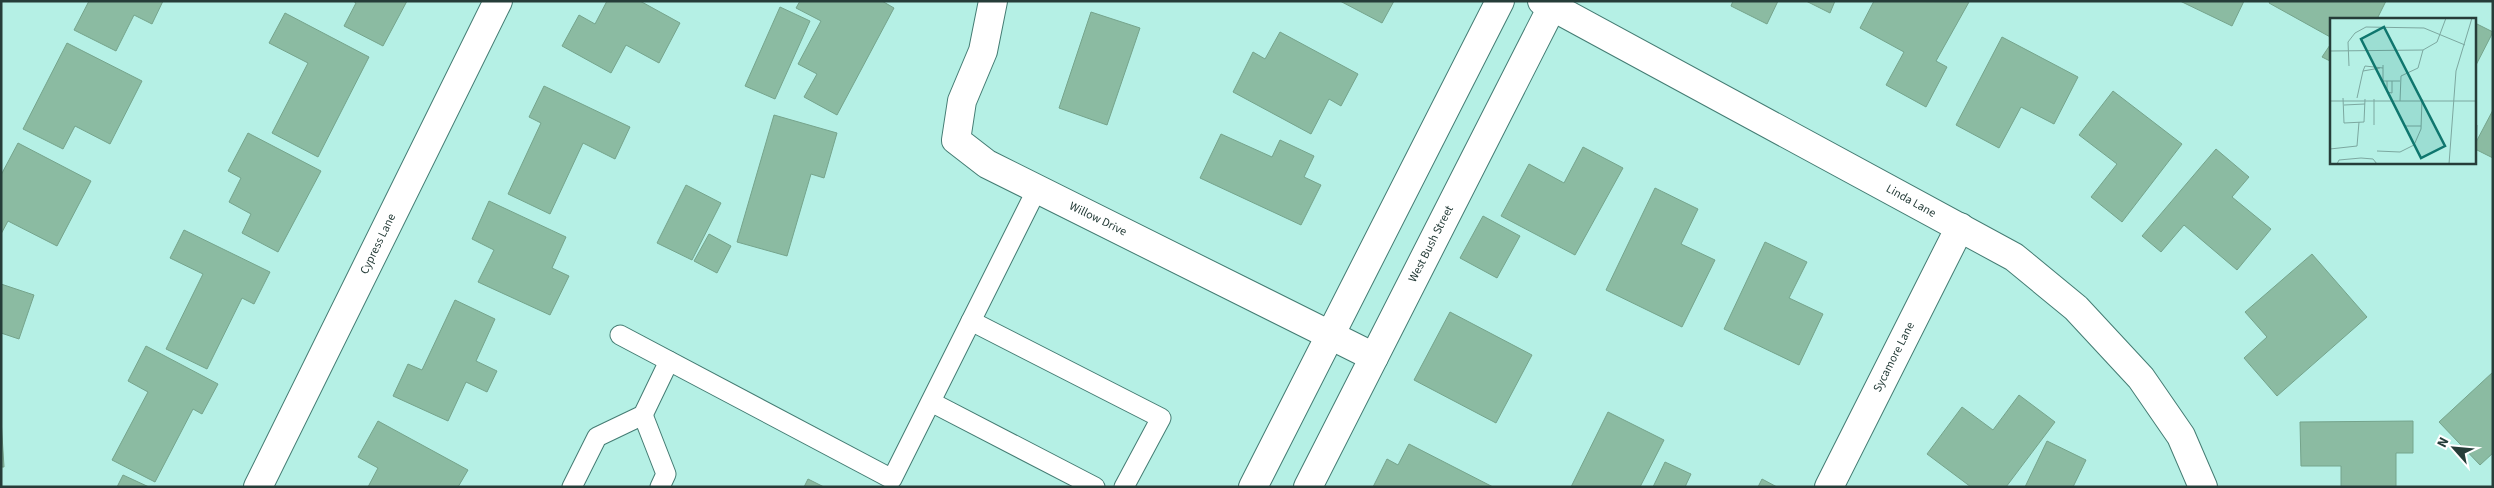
<svg xmlns="http://www.w3.org/2000/svg" width="2494" height="488" font-family="'Source Sans 3',sans-serif">
<rect width="100%" height="100%" fill="#b5f0e5"/>
<g fill="#8bbba2" stroke="#75a48c">
<polygon points="89,1 163,1 152,24 134,15 116,51 74,30"/>
<polygon points="353,1 407,1 383,46 344,26 356,3"/>
<polygon points="607,1 640,1 680,23 659,63 626,45 611,73 562,46 579,15 595,24"/>
<polygon points="800,1 882,1 894,8 837,115 804,97 817,74 798,64 821,21 796,8"/>
<polygon points="1340,1 1394,1 1382,23"/>
<polygon points="1733,1 1778,1 1767,24 1731,6"/>
<polygon points="1806,1 1835,1 1830,13"/>
<polygon points="1874,1 1969,2 1936,61 1947,67 1926,107 1886,85 1904,52 1860,28"/>
<polygon points="2180,1 2244,1 2232,26"/>
<polygon points="2270,1 2386,1 2377,19 2332,19 2332,38 2269,3"/>
<polygon points="780,7 810,21 775,99 745,86"/>
<polygon points="1091,12 1140,28 1107,125 1059,108"/>
<polygon points="285,13 369,57 318,157 272,133 308,63 269,43"/>
<polygon points="2475,23 2493,32 2475,67"/>
<polygon points="1280,32 1358,74 1341,106 1329,99 1311,134 1233,92 1253,52 1265,59"/>
<polygon points="2002,37 2078,77 2054,124 2021,107 1999,148 1956,125"/>
<polygon points="2332,42 2332,62 2322,57"/>
<polygon points="67,43 142,81 110,144 75,126 63,149 23,129"/>
<polygon points="544,86 630,127 615,159 583,143 550,214 508,194 541,123 529,117"/>
<polygon points="2113,91 2182,144 2122,222 2091,197 2117,164 2079,135"/>
<polygon points="2493,110 2493,158 2475,149 2475,144"/>
<polygon points="774,115 837,133 824,178 811,174 787,256 737,242"/>
<polygon points="248,133 321,171 278,252 242,233 251,214 229,202 241,178 228,171"/>
<polygon points="1221,134 1272,157 1280,140 1314,156 1304,177 1321,185 1301,225 1200,178"/>
<polygon points="18,143 91,181 57,246 8,221 1,234 1,175"/>
<polygon points="1583,147 1623,168 1575,255 1501,216 1529,164 1564,183"/>
<polygon points="2216,149 2249,177 2232,197 2271,229 2237,270 2184,225 2161,252 2142,236"/>
<polygon points="686,185 721,203 692,260 657,243"/>
<polygon points="1655,188 1698,209 1681,244 1715,260 1682,327 1606,290"/>
<polygon points="489,201 566,237 552,268 569,276 550,315 478,282 494,250 472,239"/>
<polygon points="1483,216 1520,236 1497,278 1460,258"/>
<polygon points="184,230 270,272 254,304 242,298 207,369 166,349 203,274 170,258"/>
<polygon points="709,234 731,246 717,273 694,261"/>
<polygon points="1765,242 1807,262 1789,298 1823,314 1799,365 1724,329"/>
<polygon points="2312,254 2367,317 2277,396 2244,358 2267,337 2245,312"/>
<polygon points="1,284 34,295 19,339 1,333"/>
<polygon points="455,300 495,319 476,361 497,371 487,392 466,382 448,421 393,396 408,364 422,370"/>
<polygon points="1450,312 1532,355 1496,423 1414,380"/>
<polygon points="146,346 218,384 202,414 193,409 155,482 112,460 148,392 128,381"/>
<polygon points="2493,372 2493,453 2480,465 2439,422"/>
<polygon points="2019,395 2055,422 2006,487 1971,487 1927,454 1962,407 1993,430"/>
<polygon points="1608,412 1664,440 1640,487 1571,487"/>
<polygon points="1,419 4,467 1,467"/>
<polygon points="378,421 468,470 458,487 368,487 378,468 358,457"/>
<polygon points="2413,421 2413,453 2396,453 2396,487 2341,487 2341,466 2301,466 2300,422"/>
<polygon points="2047,441 2086,460 2073,487 2025,487"/>
<polygon points="1409,444 1493,487 1373,487 1387,459 1398,465"/>
<polygon points="1665,462 1691,474 1685,487 1653,487"/>
<polygon points="123,475 149,487 117,487"/>
<polygon points="808,479 824,487 804,487"/>
<polygon points="1762,479 1777,487 1758,487"/>
</g>
<g fill="none" stroke-linecap="round" stroke-linejoin="round">
<g stroke="#447c73" stroke-width="21">
<g id="lane">
<polyline points="971,321 1161,418 1124,487"/>
<polyline points="620,335 892,479 1037,189"/>
<polyline points="931,402 1095,487"/>
<polyline points="643,415 666,474 660,487"/>
<polyline points="572,487 597,437 643,415 669,361"/>
</g>
</g>
<g stroke="#447c73" stroke-width="30">
<g id="street">
<polyline points="993,1 983,51 962,101 956,140 987,164 1374,357"/>
<polyline points="1542,1 2014,257 2076,308 2141,378 2181,436 2203,487"/>
<polyline points="258,487 498,1"/>
<polyline points="1829,487 1960,227"/>
</g>
</g>
<g stroke="#447c73" stroke-width="30">
<g id="secondary">
<polyline points="1253,487 1500,1"/>
<polyline points="1308,487 1555,1"/>
</g>
</g>
<use href="#lane" stroke="#fff" stroke-width="19"/>
<use href="#street" stroke="#fff" stroke-width="28"/>
<use href="#secondary" stroke="#fff" stroke-width="28"/>
</g>
<g text-anchor="middle" dominant-baseline="central" stroke-width="4" stroke-linejoin="round" paint-order="stroke">
<g font-size="12" fill="#263d39" stroke="#fff">
<text transform="translate(1911 201) rotate(29)">Linda Lane</text>
<text transform="translate(1098 219) rotate(26)">Willow Drive</text>
<text transform="translate(378 244) rotate(-64)">Cypress Lane</text>
<text transform="translate(1431 244) rotate(-63)">West Bush Street</text>
<text transform="translate(1894 357) rotate(-63)">Sycamore Lane</text>
</g>
</g>
<g transform="translate(2330 18)">
<rect width="146" height="146" fill="#b5f0e5"/>
<path fill="none" stroke="#7ca8a0" stroke-width="1" d="M 0,33 L 93,32 L 107,24 L 116,0M 53,47 L 53,63 L 70,63M 19,48 L 18,24 L 25,15 L 36,9 L 94,10 L 135,27M 50,50 L 33,53 L 35,48 L 53,50M 57,63 L 57,74 L 62,75 L 62,63M 13,80 L 14,105 L 34,104 L 35,81M 27,80 L 33,53M 0,83 L 147,83M 70,83 L 71,58 L 88,50 L 93,32M 14,87 L 35,86M 44,107 L 44,81M 75,108 L 91,108M 0,131 L 27,128 L 29,104M 47,133 L 70,134 L 84,127 L 91,111 L 92,81M 7,146 L 9,142 L 31,140 L 43,141 L 47,146M 119,146 L 126,53 L 142,0M 146,146 L 147,107"/>
<path fill="#0f766e" fill-opacity="0.15" stroke="#0f766e" stroke-width="2.5" d="M 54,9 L 115,128 L 91,140 L 31,21 Z"/>
<rect width="146" height="146" fill="none" stroke="#263d39" stroke-width="2.5"/>
</g>
<rect width="2494" height="488" fill="none" stroke="#263d39" stroke-width="5"/>
<g transform="translate(2454 448) rotate(297)" stroke="#ffffff" stroke-width="4" paint-order="stroke">
<path d="M0-4L9 19L0 12L-9 19Z" fill="#263d39"/>
<text y="-8" font-size="14" font-weight="bold" text-anchor="middle" fill="#263d39">N</text>
</g>
</svg>
